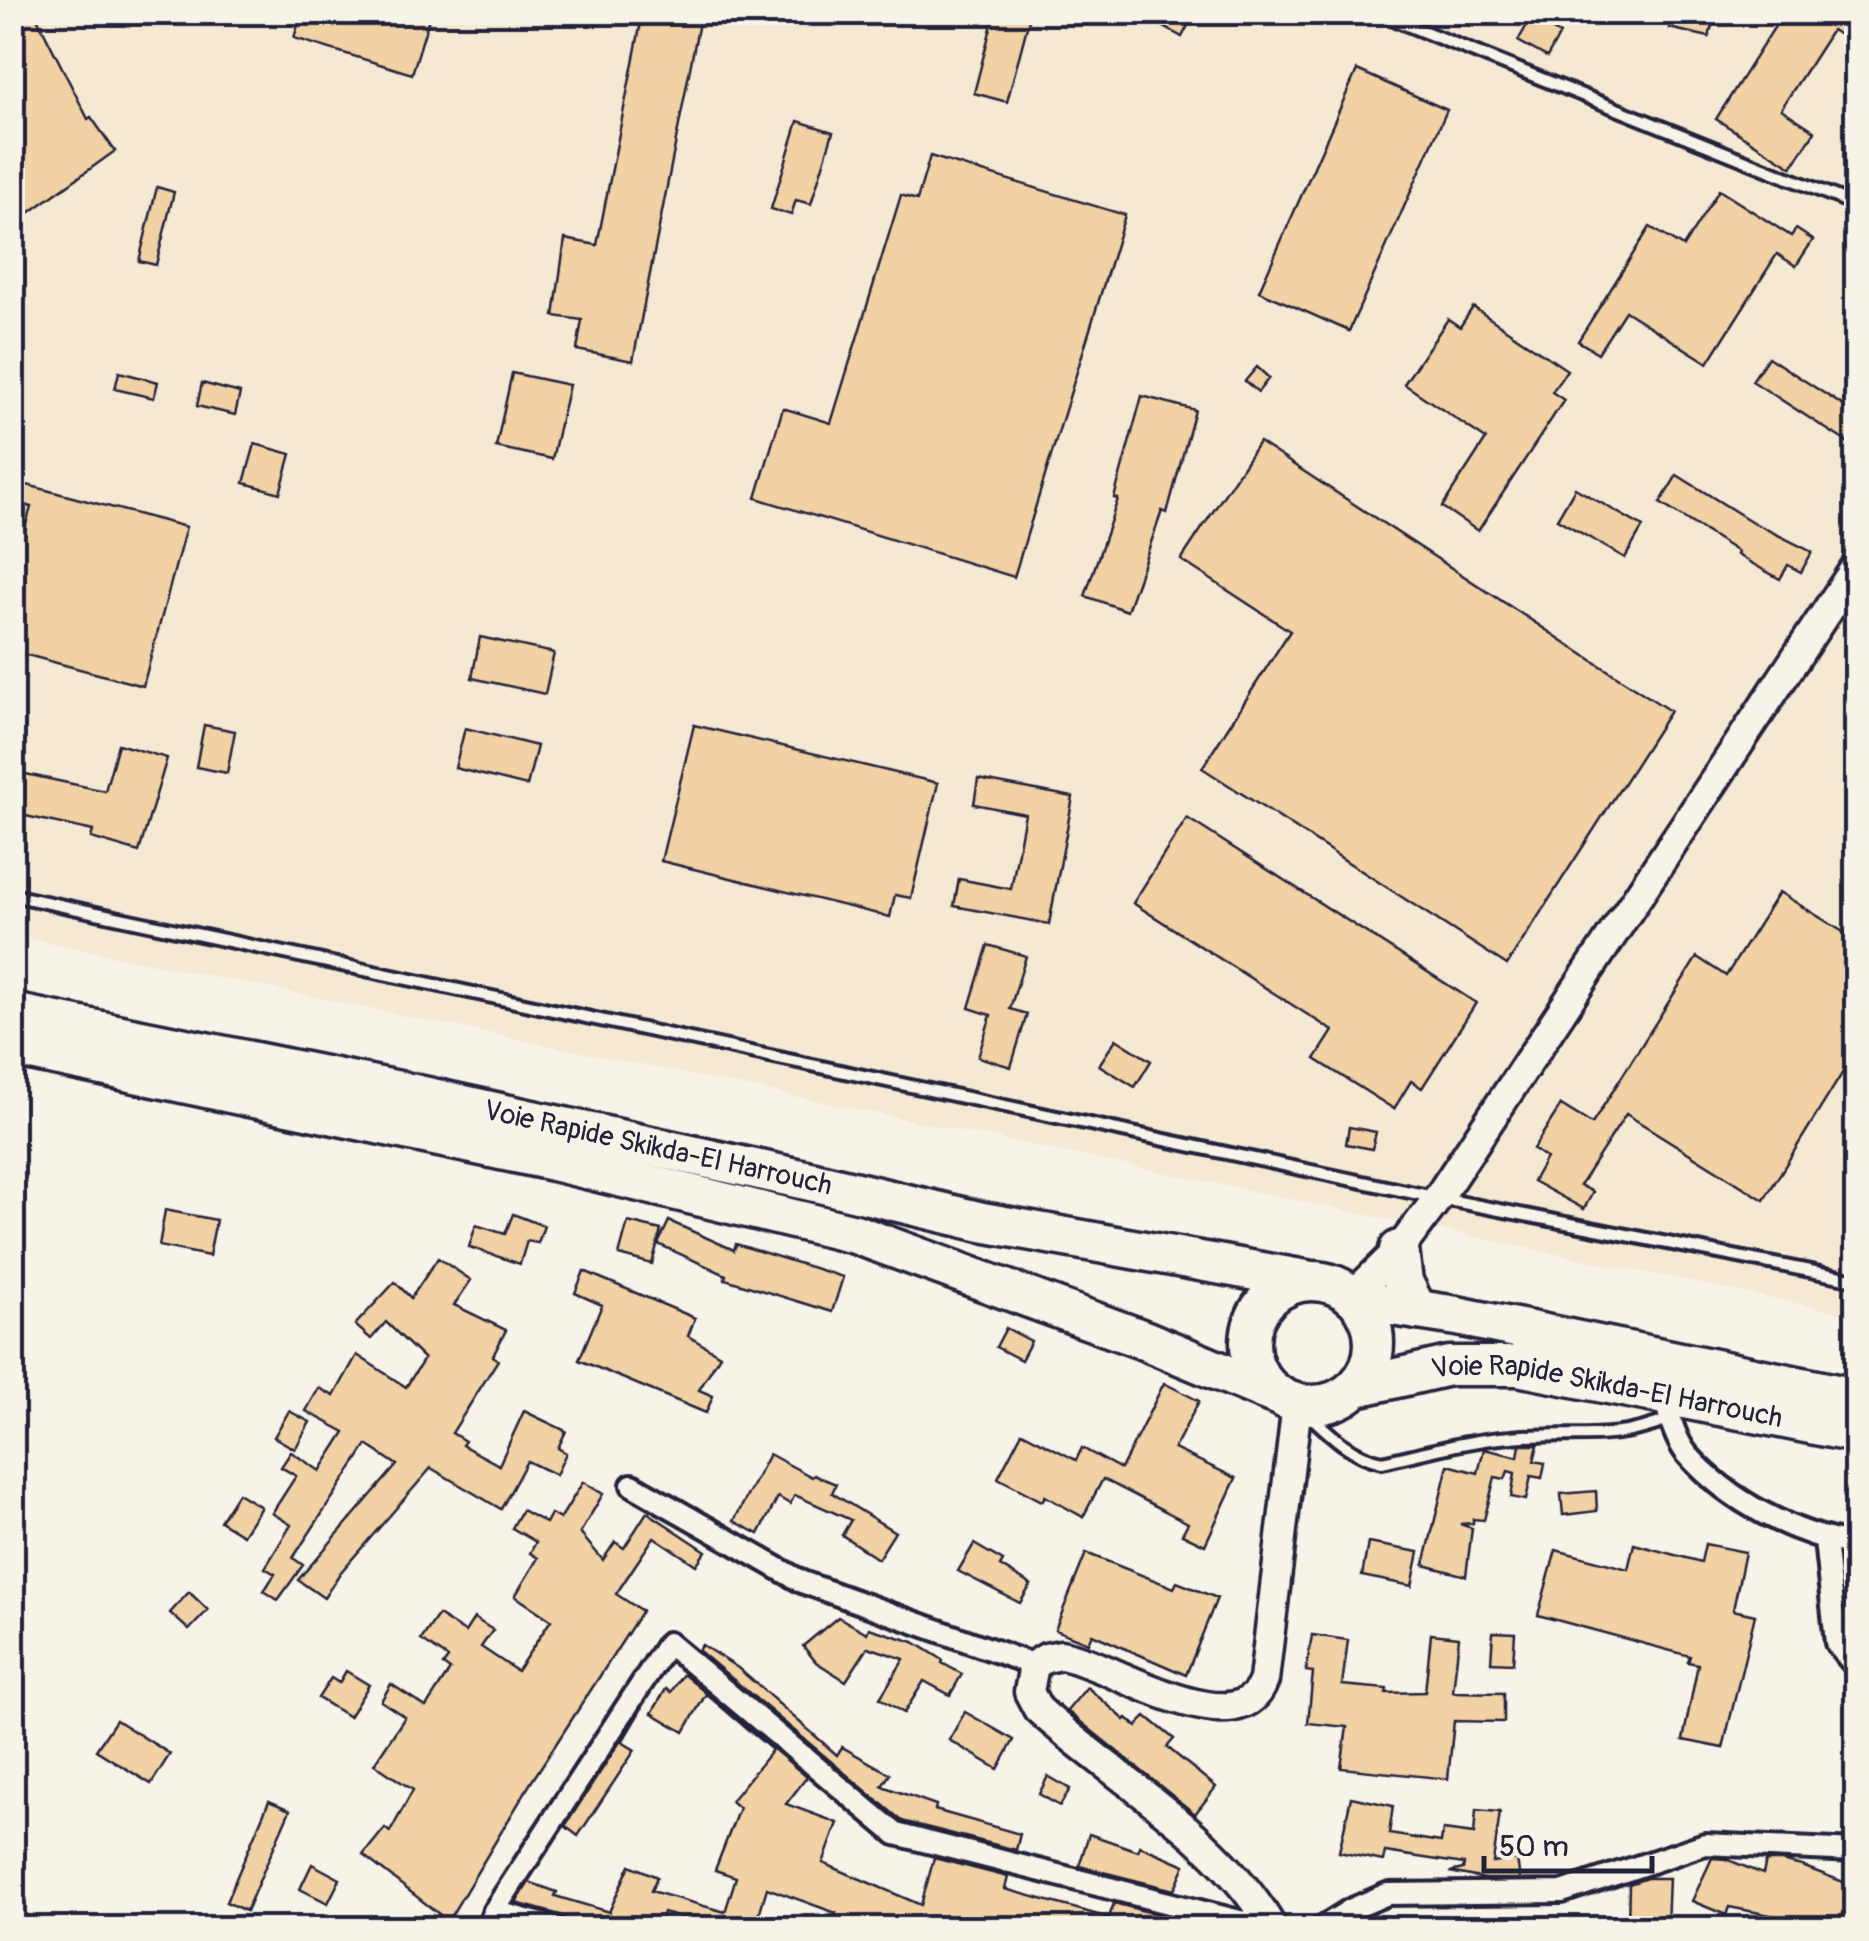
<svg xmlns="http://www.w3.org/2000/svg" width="1869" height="1941" font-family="Pangolin,sans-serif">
<rect width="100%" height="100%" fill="#f7f3e8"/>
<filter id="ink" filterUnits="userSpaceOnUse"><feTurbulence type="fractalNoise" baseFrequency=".01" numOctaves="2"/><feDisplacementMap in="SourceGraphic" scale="20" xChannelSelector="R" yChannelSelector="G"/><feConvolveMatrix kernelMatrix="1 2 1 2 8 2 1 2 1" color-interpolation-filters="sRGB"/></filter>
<g filter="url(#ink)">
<polygon fill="#f6e9d4" points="13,13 1856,13 1856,1316 13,935"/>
<g fill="#f2d2a4" stroke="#22223b" stroke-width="2.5">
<polygon points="12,12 34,12 88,119 91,117 115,151 12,225"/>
<polygon points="302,12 431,12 412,74 294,38"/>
<polygon points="643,12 701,12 633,361 577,350 582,320 554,316 565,239 597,245"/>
<polygon points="995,12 1031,12 1007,102 974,93"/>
<polygon points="1137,12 1195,12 1182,37"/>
<polygon points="1673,12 1714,18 1709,37 1669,28"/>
<polygon points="1784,12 1856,12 1856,45 1832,30 1781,109 1815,131 1792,167 1716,119"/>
<polygon points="1531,18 1560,34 1547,57 1518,41"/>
<polygon points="1357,70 1447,110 1349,331 1259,291"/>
<polygon points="798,121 833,132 811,204 796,200 791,215 771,209"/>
<polygon points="930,156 1125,215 1014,577 756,498 783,408 831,423 901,195 917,200"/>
<polygon points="157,187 174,192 156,265 139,261"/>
<polygon points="1719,190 1791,236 1796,229 1813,240 1796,266 1777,254 1708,363 1625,311 1598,353 1578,341 1650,227 1683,247"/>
<polygon points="1473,307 1567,370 1552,392 1564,400 1478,531 1442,507 1486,439 1404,384 1448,319 1460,327"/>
<polygon points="1768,357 1856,414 1856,448 1752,381"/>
<polygon points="1257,367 1269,378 1258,392 1245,381"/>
<polygon points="119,372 158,382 154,398 115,389"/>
<polygon points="512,373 569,385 552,459 496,447"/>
<polygon points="202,383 240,393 235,415 197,406"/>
<polygon points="1142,396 1195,410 1167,513 1162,511 1127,611 1085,596 1118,499 1114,498"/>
<polygon points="1259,442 1670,711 1507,965 1202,768 1290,631 1181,560"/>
<polygon points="255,444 291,454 280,493 244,483"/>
<polygon points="1677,475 1754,523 1812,552 1801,572 1788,565 1780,579 1737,555 1738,552 1660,503"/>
<polygon points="12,481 186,527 143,686 12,651 12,574 31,507 12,502"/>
<polygon points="1575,488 1643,527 1625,558 1557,519"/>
<polygon points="480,637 554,653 545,694 472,678"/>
<polygon points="204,725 235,731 227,773 196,767"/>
<polygon points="694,725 938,783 911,898 895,895 890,917 661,861"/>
<polygon points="465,728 537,746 527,786 455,768"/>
<polygon points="118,744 167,758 139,852 91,838 93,831 12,813 12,771 105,791"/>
<polygon points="978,779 1073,797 1049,924 954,906 959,879 1011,889 1025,814 974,804"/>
<polygon points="1187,818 1476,1003 1422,1088 1411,1081 1394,1109 1315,1059 1333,1031 1133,903"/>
<polygon points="1779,892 1856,940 1856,1051 1764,1200 1626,1114 1580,1185 1593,1192 1584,1209 1533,1181 1546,1158 1533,1149 1561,1105 1592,1124 1697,957 1726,976"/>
<polygon points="988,945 1026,956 1010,1009 1027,1014 1011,1067 978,1057 991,1015 969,1008"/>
<polygon points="1116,1039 1151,1061 1135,1087 1099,1065"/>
<polygon points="1349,1127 1376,1132 1372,1149 1346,1144"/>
<polygon points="165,1210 216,1220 209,1256 159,1246"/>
<polygon points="513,1214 544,1226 538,1243 527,1241 520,1264 469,1247 476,1225 505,1234"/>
<polygon points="669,1221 734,1250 736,1244 843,1277 832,1312 725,1279 726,1275 658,1244"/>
<polygon points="628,1222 661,1230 652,1264 619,1255"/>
<polygon points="438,1258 471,1280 454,1305 506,1330 493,1356 498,1360 452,1433 465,1441 462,1445 499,1465 524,1411 566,1431 558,1448 566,1453 556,1475 527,1461 501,1509 431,1468 340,1573 324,1598 298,1580 397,1465 367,1445 293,1558 303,1565 278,1600 264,1591 275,1574 265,1568 291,1525 272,1513 296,1476 281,1467 291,1452 320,1471 345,1432 306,1411 319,1388 334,1396 357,1355 406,1387 424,1359 386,1322 371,1339 355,1325 395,1282 411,1298"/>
<polygon points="584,1271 695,1318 688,1336 720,1355 699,1390 713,1396 706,1413 579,1360 602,1305 575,1293"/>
<polygon points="1006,1328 1031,1341 1021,1360 996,1347"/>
<polygon points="1164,1383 1199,1401 1174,1449 1236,1478 1205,1545 1182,1534 1188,1523 1103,1479 1083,1517 1045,1496 1042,1501 998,1478 1022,1432 1076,1460 1082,1448 1121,1469"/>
<polygon points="289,1411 310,1422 295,1449 274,1437"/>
<polygon points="1520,1445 1538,1445 1534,1461 1545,1463 1542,1478 1531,1476 1526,1500 1511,1497 1515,1473 1508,1471 1505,1479 1495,1477 1484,1520 1473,1519 1473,1523 1460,1524 1472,1528 1466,1576 1424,1565 1448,1465 1478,1473 1484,1449 1518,1457"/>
<polygon points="769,1454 812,1477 814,1475 836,1484 832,1493 895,1532 878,1559 842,1535 851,1520 795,1495 790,1504 778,1497 759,1534 734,1521"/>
<polygon points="583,1482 603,1494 580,1533 603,1560 615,1542 624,1548 647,1512 706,1551 696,1565 654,1537 616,1594 642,1611 530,1784 448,1921 363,1855 385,1828 390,1832 413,1790 374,1764 405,1717 381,1701 391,1684 426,1707 450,1670 443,1665 448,1658 421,1640 438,1615 465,1632 474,1618 493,1630 481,1647 517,1671 551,1620 515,1596 538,1558 530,1553 536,1542 512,1528 522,1510 546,1523 551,1514 560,1519"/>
<polygon points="1596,1491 1597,1511 1563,1515 1561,1494"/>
<polygon points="238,1493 261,1507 243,1535 220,1521"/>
<polygon points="1368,1543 1419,1552 1412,1586 1362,1576"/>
<polygon points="974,1544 1003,1561 1000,1566 1031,1585 1020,1603 958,1571"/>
<polygon points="1634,1544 1701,1562 1705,1544 1745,1552 1733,1610 1755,1615 1723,1748 1683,1740 1698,1664 1688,1662 1690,1656 1538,1615 1556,1550 1628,1569"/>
<polygon points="1086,1553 1174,1588 1177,1582 1217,1598 1186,1675 1092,1634 1088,1643 1055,1630"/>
<polygon points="189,1592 208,1610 189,1630 170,1613"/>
<polygon points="838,1617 867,1633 869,1628 914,1642 943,1660 942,1663 962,1674 950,1695 924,1681 904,1713 880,1698 904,1659 868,1647 846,1681 816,1662 803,1646"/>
<polygon points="1493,1632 1515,1633 1513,1663 1491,1662"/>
<polygon points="1431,1634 1459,1637 1453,1692 1504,1693 1504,1722 1454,1721 1448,1779 1341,1768 1347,1727 1308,1723 1313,1672 1306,1671 1312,1635 1348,1640 1342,1685 1387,1689 1386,1693 1425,1692"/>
<polygon points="702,1645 738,1668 837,1755 842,1747 890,1774 882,1786 936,1805 935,1810 1020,1834 1016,1850 902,1821 698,1650"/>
<polygon points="346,1671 369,1685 349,1717 318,1698 331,1678 339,1683"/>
<polygon points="683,1674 807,1777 786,1804 838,1823 823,1863 921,1905 934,1858 1008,1877 1005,1889 1109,1918 1114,1903 1163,1916 1158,1928 952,1928 920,1919 915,1928 829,1928 836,1913 767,1888 757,1921 767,1923 766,1928 719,1928 663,1912 658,1928 568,1928 565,1919 560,1915 516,1903 529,1882 557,1892 555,1896 609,1912 630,1865 657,1877 651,1891 725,1912 736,1877 715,1870 739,1808 731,1801 772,1750 706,1694 684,1732 652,1713 666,1689 671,1692"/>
<polygon points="1087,1687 1125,1720 1127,1718 1137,1727 1146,1716 1174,1739 1167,1747 1216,1787 1195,1814 1067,1711"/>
<polygon points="642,1708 622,1742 635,1750 578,1836 565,1826"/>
<polygon points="965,1712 1014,1740 998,1769 949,1740"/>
<polygon points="116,1720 170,1754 151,1784 96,1750"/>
<polygon points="1048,1776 1070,1789 1060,1806 1039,1794"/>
<polygon points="1351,1797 1393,1806 1389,1834 1441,1842 1443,1830 1474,1834 1476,1810 1500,1812 1493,1863 1517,1859 1520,1879 1485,1879 1450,1872 1463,1869 1464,1864 1385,1852 1383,1861 1339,1852"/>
<polygon points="269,1801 290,1810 246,1911 226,1902"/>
<polygon points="1089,1834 1138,1851 1140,1846 1185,1865 1174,1890 1079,1866"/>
<polygon points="1712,1858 1726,1859 1763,1874 1766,1861 1781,1861 1802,1866 1854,1886 1838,1928 1729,1907 1726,1915 1692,1901"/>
<polygon points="312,1864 340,1879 328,1903 300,1889"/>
<polygon points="1647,1878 1669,1878 1667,1927 1628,1926 1629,1884"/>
</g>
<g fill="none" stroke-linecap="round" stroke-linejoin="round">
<g stroke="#22223b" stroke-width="18">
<g id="lane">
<polyline points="1375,12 1856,205"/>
<polyline points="12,895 1438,1198 1856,1280"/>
<path d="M 1302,1408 C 1327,1431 1348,1455 1382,1462 C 1424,1453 1468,1440 1511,1437 C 1572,1431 1610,1444 1670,1419"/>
</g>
</g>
<g stroke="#22223b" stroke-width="28">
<g id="street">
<path d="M 1664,1397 C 1669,1415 1675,1439 1687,1454 C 1729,1502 1795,1535 1856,1545"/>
<polyline points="632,1485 802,1582 1034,1665"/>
<polyline points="1825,1540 1836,1643 1856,1667"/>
<polyline points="494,1911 555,1928"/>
<polyline points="488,1928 494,1911 668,1643 896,1834 1267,1928"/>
<polyline points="1321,1928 1350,1910 1387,1894 1562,1892 1705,1844 1856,1851"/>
</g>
</g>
<g stroke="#22223b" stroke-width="35">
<g id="secondary">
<polyline points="1353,1295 1399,1250 1438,1198 1856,567"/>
<path d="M 1272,1928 C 1220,1837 1115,1779 1038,1709 L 1029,1692 L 1034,1665 L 1046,1658 L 1061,1655 C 1109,1662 1239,1751 1264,1680 L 1297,1404"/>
</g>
</g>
<g stroke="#22223b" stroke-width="45">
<g id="highway">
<path id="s1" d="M 12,1013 L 409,1093 L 819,1183 L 982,1222 L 1306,1280"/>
<polyline points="12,1047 553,1161 855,1234 1144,1340 1274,1394"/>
<polyline points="1399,1250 1403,1282 1417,1310"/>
<circle cx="1312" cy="1343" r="62"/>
<polyline points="1360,1301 1457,1316 1856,1398"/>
<path id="s2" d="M 1357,1387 L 1449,1366 L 1518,1366 L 1856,1433"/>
</g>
</g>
<use href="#lane" stroke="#f7f3e8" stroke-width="10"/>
<use href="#street" stroke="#f7f3e8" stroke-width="20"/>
<use href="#secondary" stroke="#f7f3e8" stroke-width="28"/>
<use href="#highway" stroke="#f7f3e8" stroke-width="38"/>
</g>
</g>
<g text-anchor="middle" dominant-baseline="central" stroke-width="8" stroke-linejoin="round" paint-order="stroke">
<g font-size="28" fill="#22223b" stroke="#f7f3e8">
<text stroke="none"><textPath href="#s1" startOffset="660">Voie Rapide Skikda-El Harrouch</textPath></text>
<text stroke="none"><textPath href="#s2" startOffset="255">Voie Rapide Skikda-El Harrouch</textPath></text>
</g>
</g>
<rect width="1869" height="1941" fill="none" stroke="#f7f3e8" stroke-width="50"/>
<rect x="25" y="25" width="1819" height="1891" fill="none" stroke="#22223b" stroke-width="4" filter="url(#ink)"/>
<path d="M1484 1856v15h168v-15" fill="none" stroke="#22223b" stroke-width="5"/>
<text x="1499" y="1856" font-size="30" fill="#22223b" stroke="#f7f3e8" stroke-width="8" paint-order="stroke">50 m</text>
</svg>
